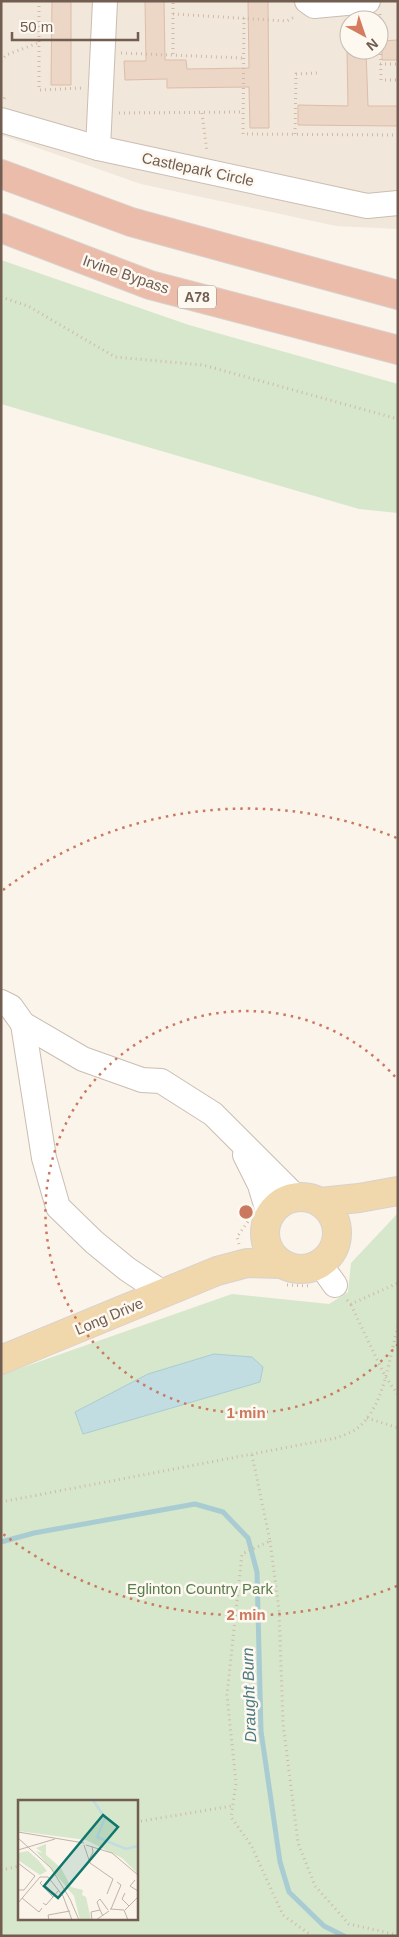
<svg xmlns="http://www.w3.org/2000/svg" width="399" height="1937" font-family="Helvetica,sans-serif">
<rect width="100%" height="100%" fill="#faf4eb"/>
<path fill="#f1e7da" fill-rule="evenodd" d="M 1,1 L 398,1 L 398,229 L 336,226 L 141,184 L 1,135 ZM 349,20 L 379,20 L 379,50 L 349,50 Z"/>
<g fill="#d6e7cb" fill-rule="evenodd">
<polygon points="1,260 189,325 398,384 398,513 359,509 1,404"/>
<path d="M 398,1213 L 398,1936 L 1,1936 L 1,1375 L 232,1294 L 329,1304 L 348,1292 L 351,1263 ZM 19,1801 L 136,1801 L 136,1918 L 19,1918 Z"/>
</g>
<polygon fill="#c2dde2" stroke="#a9ccd2" points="214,1354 252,1357 263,1367 260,1382 83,1434 75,1412 148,1374"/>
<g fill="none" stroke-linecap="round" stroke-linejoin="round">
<polyline stroke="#a9ccd2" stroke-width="5" points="1,1542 34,1533 195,1504 223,1512 248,1538 257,1572 261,1731 280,1862 289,1892 324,1926 344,1936"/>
</g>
<g fill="#ecd6c6" stroke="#ddbda9">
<polygon points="52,1 71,1 71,85 51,85"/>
<polygon points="145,1 164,1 165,60 186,60 187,69 249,68 248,1 268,1 269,128 250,128 249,87 167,88 167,79 125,80 124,61 146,61"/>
<polygon points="398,40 398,60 382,60 382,41"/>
<polygon points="347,50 366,50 368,106 398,106 398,126 298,125 298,105 348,106"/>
</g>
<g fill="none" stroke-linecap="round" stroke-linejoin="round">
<g stroke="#cbbdb2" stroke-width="26">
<g id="minor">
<polyline points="307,1 314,6 368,1"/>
<polyline points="1,120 98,148 367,206 398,203"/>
<polyline points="98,148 105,1"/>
<polyline points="1,1002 11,1007 23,1024 83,1059 142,1080 161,1081 213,1114 296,1197"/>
<polyline points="23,1024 44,1158 58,1207 94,1242 127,1269 163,1293"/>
<polyline points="245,1155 260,1185 269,1215"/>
<polyline points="320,1264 335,1285"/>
</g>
</g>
<g stroke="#d8d2ce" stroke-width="30">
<g id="major">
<circle cx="301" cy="1233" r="36"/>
<polyline points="320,1202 359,1198 398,1191"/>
<polyline points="1,1360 217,1271 247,1263 281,1264"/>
</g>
</g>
<g stroke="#d8d2ce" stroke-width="30">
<g id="highway">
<polyline points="1,174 131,222 398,295"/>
<polyline points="1,228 150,285 398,350"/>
</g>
</g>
<g stroke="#d1b9a9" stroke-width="3" stroke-dasharray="1 4" stroke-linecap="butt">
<polyline points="39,1 39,90 83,88"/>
<polyline points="173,14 287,21 296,16"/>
<polyline points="380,14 381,80 398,80"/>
<polyline points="244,18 243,134 398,135"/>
<polyline points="121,53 243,58"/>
<polyline points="173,54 173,1"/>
<polyline points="1,61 6,55 38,43"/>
<polyline points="380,64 398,64"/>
<polyline points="1,96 5,97 3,101"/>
<polyline points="119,113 243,112"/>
<polyline points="202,113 207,152"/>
<polyline points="295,134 296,74 318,73"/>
<polyline points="1,297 28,306 115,357 203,365 398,419"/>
<polyline points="239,1244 237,1237 249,1220"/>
<polyline points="287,1285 311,1286"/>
<polyline points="347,1300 351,1304 398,1283"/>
<polyline points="351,1305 385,1376 398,1395"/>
<polyline points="367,1418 398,1428"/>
<polyline points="252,1455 270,1541 242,1554 227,1695 236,1783 231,1817 251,1845 283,1915 312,1936"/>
<path d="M 1,1502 L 336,1438 C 344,1435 354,1432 360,1426 C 385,1403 389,1358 398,1326"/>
<polyline points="270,1541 279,1610 283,1723 298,1843 315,1886 349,1924 398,1935"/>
<polyline points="136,1822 232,1806"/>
<polyline points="1,1870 19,1866"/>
</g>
<use href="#minor" stroke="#fff" stroke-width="24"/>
<use href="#major" stroke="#f0d7ac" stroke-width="28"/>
<use href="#highway" stroke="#ecbcaa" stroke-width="28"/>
</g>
<g fill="none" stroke="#ca785e" stroke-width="2.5" stroke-dasharray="2.5 5">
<path d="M398 1344A201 201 0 1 1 398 1080"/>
<path d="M397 1586A403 403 0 0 1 3 1534M3 890A403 403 0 0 1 397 838"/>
</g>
<g text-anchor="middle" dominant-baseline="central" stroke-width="5" stroke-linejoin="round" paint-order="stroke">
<rect fill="#fdf9f1" stroke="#9c8c81" stroke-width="1" x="178" y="285.5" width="38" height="23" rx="4"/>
<g font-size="14" font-weight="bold" fill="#725d51">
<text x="197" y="297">A78</text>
</g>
<g font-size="15" fill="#725d51" stroke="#fdf9f1">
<text transform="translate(198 169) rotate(12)">Castlepark Circle</text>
<text transform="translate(126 274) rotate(19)">Irvine Bypass</text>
<text transform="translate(109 1316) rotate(-23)">Long Drive</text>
</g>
<g font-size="15" fill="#5b7c4e" stroke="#fdf9f1">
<text x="200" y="1588">Eglinton Country Park</text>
</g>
<g font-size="16" font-style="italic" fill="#4d7a82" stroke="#fdf9f1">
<text transform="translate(249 1695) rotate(-92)">Draught Burn</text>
</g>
</g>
<g transform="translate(18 1800)">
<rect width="120" height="120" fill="#faf4eb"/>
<path d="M 0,0 L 120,0 L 120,74 L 104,58 L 68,40 L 0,31 ZM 28,44 L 28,55 L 43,68 L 53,87 L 65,90 L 64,95 L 68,97 L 73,120 L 62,120 L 56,96 L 18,51 L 25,53 L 18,48 ZM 10,51 L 21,61 L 29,71 L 22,75 L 0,60 L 0,53 Z" fill="#d6e7cb"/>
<path fill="none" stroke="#c2dde2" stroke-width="2.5" d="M 75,0 L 87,18 L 79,37 L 108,49 L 120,46"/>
<path fill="none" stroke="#c0b3a8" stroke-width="1" d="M 0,32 L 66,43M 0,38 L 33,68 L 52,99 L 61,120M 66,45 L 72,63 L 95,79 L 89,94M 68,45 L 94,53 L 120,75M 0,50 L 37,39M 71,60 L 75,52 L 74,46M 0,63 L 17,76 L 6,90 L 0,90M 117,80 L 112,86 L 120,91M 24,81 L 22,83 L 35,97M 107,93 L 104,99 L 111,106M 4,98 L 21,112 L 24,108M 0,103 L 22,77 L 30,77 L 45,96 L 54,120M 25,103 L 28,105 L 41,90M 92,109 L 106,110 L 110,120M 93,109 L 103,85 L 99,82M 82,110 L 79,102 L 82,99 L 90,110M 107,110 L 120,97M 31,120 L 30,115 L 52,111M 74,120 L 73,112 L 82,110 L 85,116M 78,120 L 91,111"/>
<path fill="#0f766e" fill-opacity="0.15" stroke="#0f766e" stroke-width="2.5" d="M 85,15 L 100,27 L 40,98 L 26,86 Z"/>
<rect width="120" height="120" fill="none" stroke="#725d51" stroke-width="2.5"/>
</g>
<circle cx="246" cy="1212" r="8" fill="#ca785e" stroke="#fdf9f1" stroke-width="2.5"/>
<g font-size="15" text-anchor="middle" font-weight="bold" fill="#ca785e" stroke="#fdf9f1" stroke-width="5" stroke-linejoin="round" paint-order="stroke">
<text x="246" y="1418">1 min</text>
<text x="246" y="1620">2 min</text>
</g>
<rect width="399" height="1937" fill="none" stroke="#725d51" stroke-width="5"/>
<g transform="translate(364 35) rotate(140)"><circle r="24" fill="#fdf9f1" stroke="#c5bbb1"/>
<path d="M0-4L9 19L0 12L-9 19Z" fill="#d47b60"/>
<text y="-8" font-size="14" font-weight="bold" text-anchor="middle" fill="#725d51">N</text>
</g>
<path d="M12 32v8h126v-8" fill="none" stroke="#725d51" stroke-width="2.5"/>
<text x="20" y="32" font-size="15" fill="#725d51" stroke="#fdf9f1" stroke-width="4" paint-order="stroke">50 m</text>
</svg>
